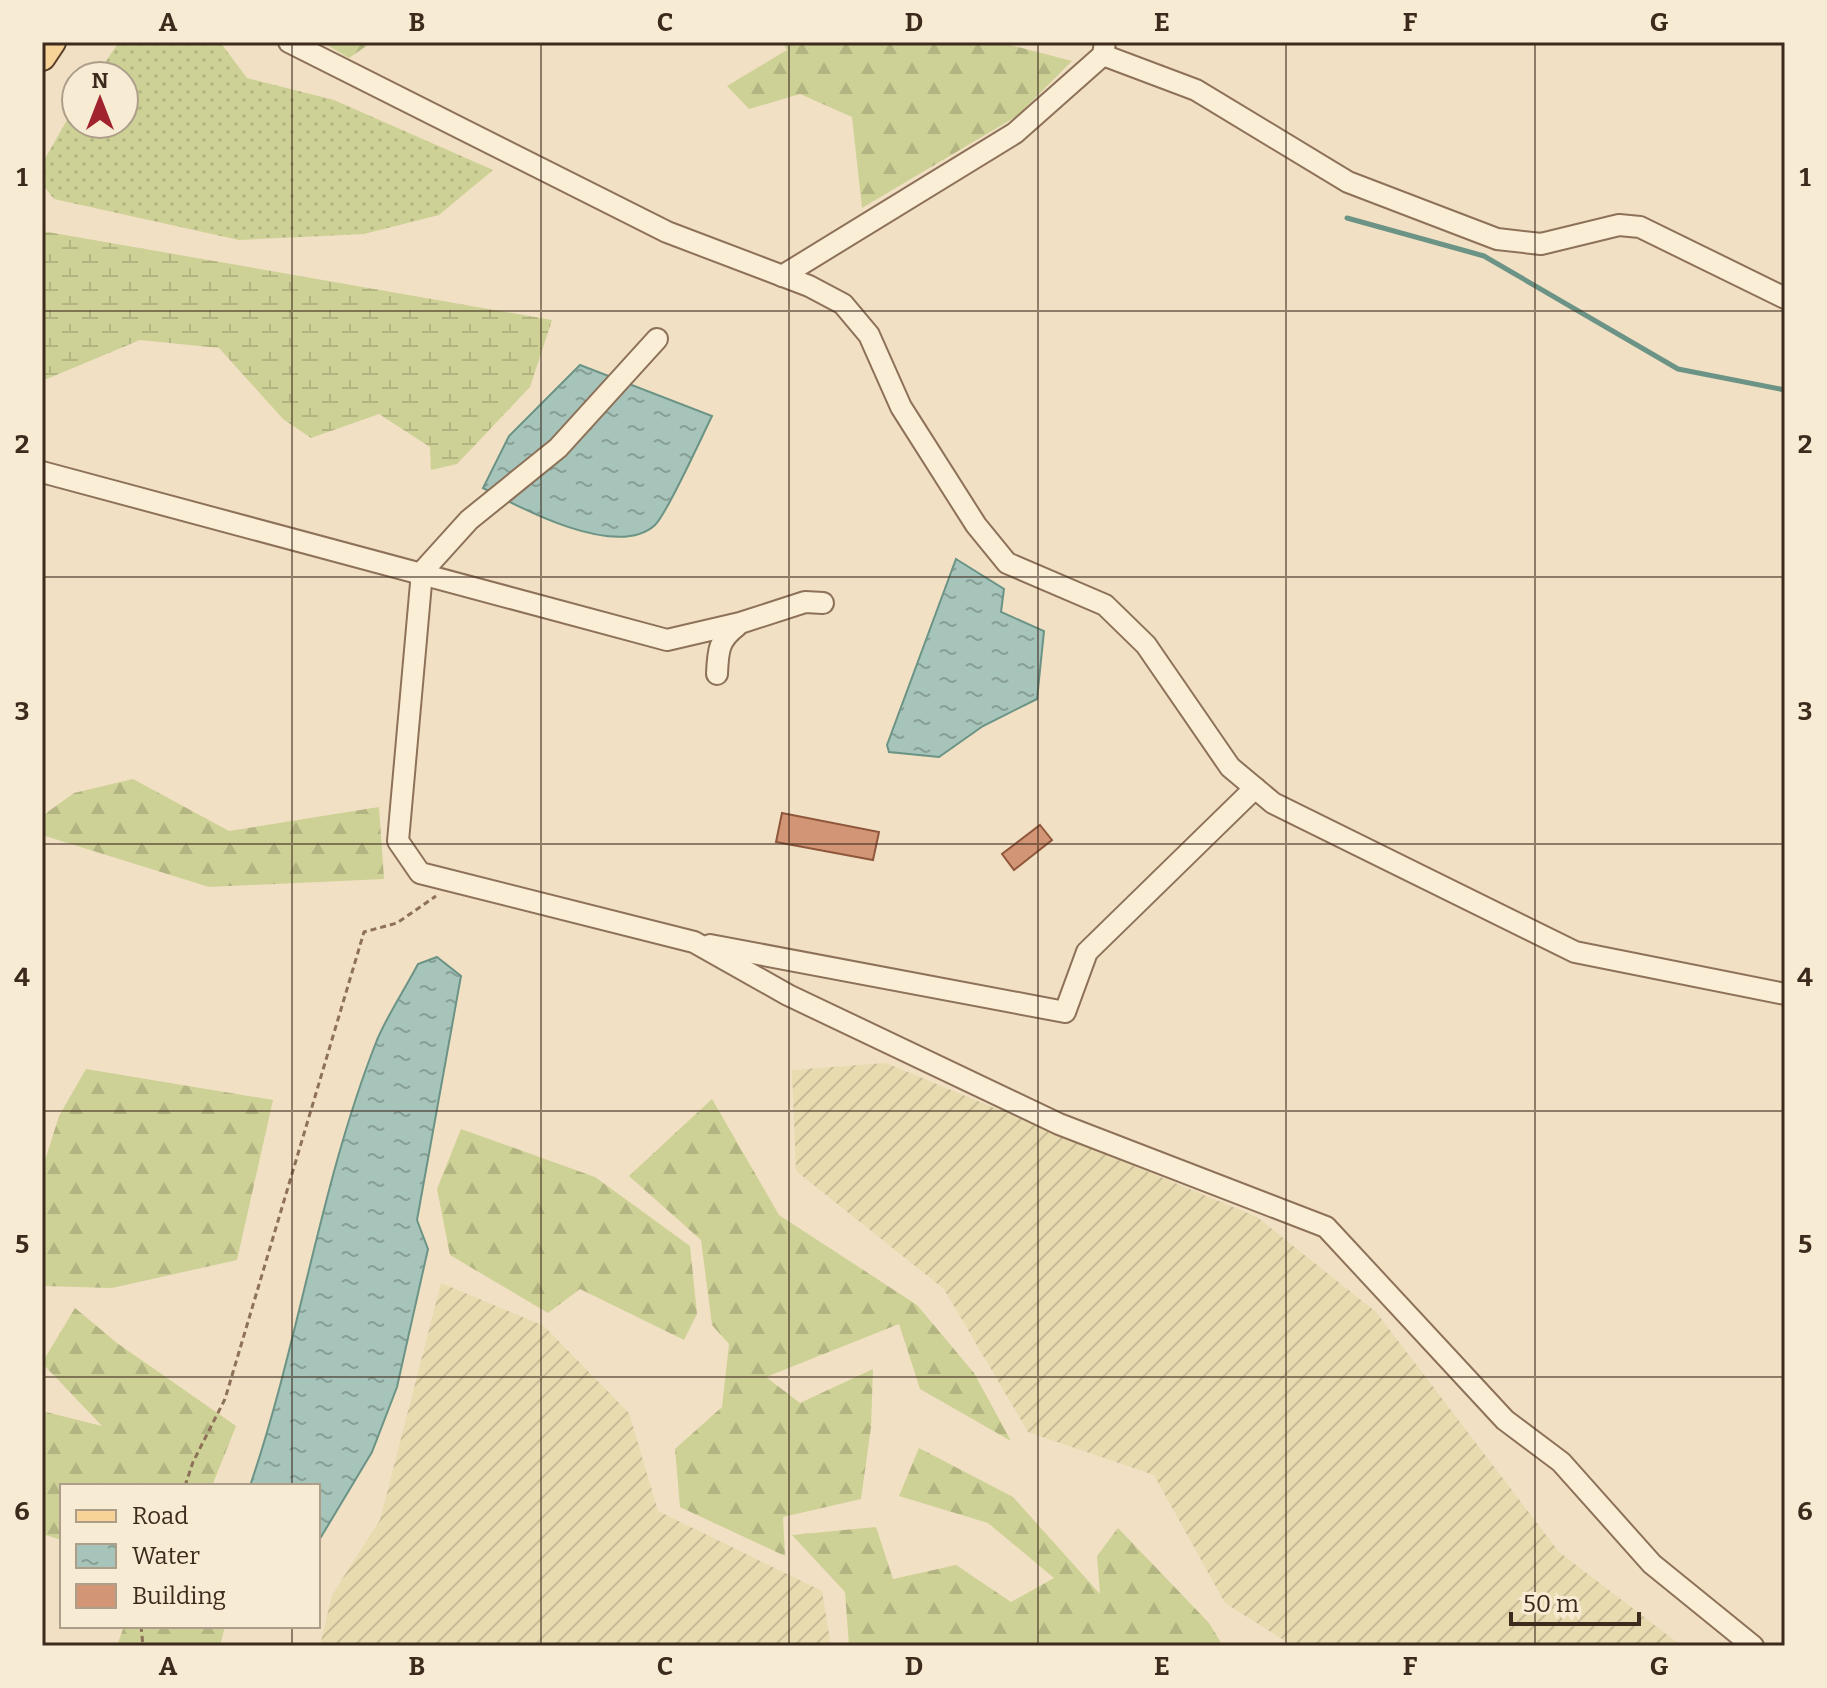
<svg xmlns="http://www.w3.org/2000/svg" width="1827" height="1688" font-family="Bitter,serif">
<defs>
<pattern id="farmland-furrows" width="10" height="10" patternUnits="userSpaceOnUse" patternTransform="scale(2)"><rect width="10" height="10" fill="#e8dbb0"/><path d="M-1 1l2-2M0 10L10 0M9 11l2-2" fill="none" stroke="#c8bc97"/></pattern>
<pattern id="grass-dots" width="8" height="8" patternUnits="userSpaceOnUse" patternTransform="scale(2)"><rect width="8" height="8" fill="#ced196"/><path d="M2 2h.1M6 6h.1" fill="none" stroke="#b2b481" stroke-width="1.8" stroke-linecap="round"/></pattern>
<pattern id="forest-firs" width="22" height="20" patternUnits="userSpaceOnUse" patternTransform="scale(2)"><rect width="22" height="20" fill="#ced196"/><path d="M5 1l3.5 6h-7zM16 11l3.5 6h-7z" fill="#b2b481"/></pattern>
<pattern id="wetland-marsh" width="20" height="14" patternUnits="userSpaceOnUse" patternTransform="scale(2)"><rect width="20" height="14" fill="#ced196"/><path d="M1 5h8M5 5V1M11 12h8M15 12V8" fill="none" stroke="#b2b481"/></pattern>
<pattern id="water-ripples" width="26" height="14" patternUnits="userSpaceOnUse" patternTransform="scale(2)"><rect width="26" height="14" fill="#a6c4b9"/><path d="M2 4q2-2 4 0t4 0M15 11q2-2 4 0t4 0" fill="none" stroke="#889f96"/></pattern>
</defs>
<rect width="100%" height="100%" fill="#f1e0c3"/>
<g fill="url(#farmland-furrows)">
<polygon points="886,1063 1257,1217 1376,1312 1559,1552 1682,1646 1293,1646 1225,1603 1154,1475 1028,1432 944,1289 796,1171 792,1070"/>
<polygon points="441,1283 544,1326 629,1413 658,1511 822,1591 831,1646 320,1646 332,1595 380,1520"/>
</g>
<polygon fill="url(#grass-dots)" points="119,42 220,42 247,78 334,100 493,170 439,215 364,234 239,240 54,199 42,184 42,164 76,104 76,124 124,124 124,76 96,76"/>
<g fill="url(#forest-firs)">
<polygon points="322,42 372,42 349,58"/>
<polygon points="783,42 998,42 1072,61 1017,116 862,208 852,117 800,94 749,109 727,86 787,50"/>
<polygon points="133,779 229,831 379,807 384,879 209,887 42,835 42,816 74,793"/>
<polygon points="86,1069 273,1100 237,1260 112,1288 42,1286 42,1170 59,1116"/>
<polygon points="712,1099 779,1215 917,1305 974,1373 1011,1441 920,1389 899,1324 766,1377 800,1403 873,1369 871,1427 861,1499 783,1517 785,1556 680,1507 675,1449 722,1407 729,1344 712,1325 701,1240 629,1176"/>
<polygon points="461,1129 595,1177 690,1246 697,1314 684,1340 580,1289 548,1313 450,1255 437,1189"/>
<polygon points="75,1308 117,1343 236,1426 212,1486 62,1486 62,1540 42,1534 42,1411 102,1426 42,1363"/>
<polygon points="919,1448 1013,1497 1100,1594 1097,1556 1118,1528 1209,1623 1223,1646 849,1646 845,1592 792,1535 876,1527 893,1579 956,1565 1011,1602 1054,1578 988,1523 899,1496"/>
<polygon points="124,1626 225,1626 220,1646 117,1646"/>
</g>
<polygon fill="url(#wetland-marsh)" points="42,231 552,320 530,387 457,464 431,470 430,447 379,414 311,438 283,419 219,348 140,340 42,381"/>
<g fill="url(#water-ripples)" stroke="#6b9386" stroke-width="2">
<path d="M 580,365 L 712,416 C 702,436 667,514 655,525 C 617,560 520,508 483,488 L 509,436 Z"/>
<polygon points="956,559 1004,589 1001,612 1044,631 1037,699 983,726 939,757 889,752 887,745"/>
<path d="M 437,957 L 461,976 L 417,1220 L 428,1249 L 397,1387 L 372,1452 L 318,1542 L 318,1486 L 250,1486 C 300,1339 320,1184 377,1040 C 388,1014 405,989 418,964 Z"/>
</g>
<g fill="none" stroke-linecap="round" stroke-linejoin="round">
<polyline stroke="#6b9386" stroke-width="5" points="1347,218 1484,256 1678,369 1785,390"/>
</g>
<g fill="#d29676" stroke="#8f573c" stroke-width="2">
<polygon points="782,813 879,832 873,860 776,842"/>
<polygon points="1040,825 1052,840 1014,870 1002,854"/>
</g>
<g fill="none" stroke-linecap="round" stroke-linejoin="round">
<g stroke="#8d7158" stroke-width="24">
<g id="minor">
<polyline points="289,42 667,232 809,286 843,304 869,335 901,407 976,525 1007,563 1105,605 1146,645 1230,767 1273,803 1575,952 1785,994"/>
<polyline points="1103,55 1196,90 1348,182 1497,239 1541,244 1619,225 1640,227 1785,298"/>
<polyline points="782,276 1015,133 1103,55 1105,42"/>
<polyline points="657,339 558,448 469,520 422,572 398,841 420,873 694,942 788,995 1059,1124 1326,1227 1505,1420 1561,1462 1652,1564 1753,1646"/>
<polyline points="42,472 667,640 740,623 805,602 823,603"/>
<path d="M 717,674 C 718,652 718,640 737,626"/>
<polyline points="710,945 1065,1012 1087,952 1255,788"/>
</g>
</g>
<g stroke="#5b3f2d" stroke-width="30">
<polyline id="major" points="42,57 52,42"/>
</g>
<g stroke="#8d7158" stroke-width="3" stroke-dasharray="6 4" stroke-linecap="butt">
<polyline points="185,1486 193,1462 225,1399 364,932 397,923 436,896"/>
<polyline points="141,1626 143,1646"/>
</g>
<use href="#minor" stroke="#fbeed7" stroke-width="20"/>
<use href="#major" stroke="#f7d398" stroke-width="26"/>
</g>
<path fill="none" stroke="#3c2a1d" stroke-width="2" stroke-opacity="0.55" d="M 292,42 L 292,1486M 541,42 L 541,1646M 789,42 L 789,1646M 1038,42 L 1038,1646M 1286,42 L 1286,1646M 1535,42 L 1535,1646M 42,311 L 1785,311M 42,577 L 1785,577M 42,844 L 1785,844M 42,1111 L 1785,1111M 42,1377 L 1785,1377M 292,1626 L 292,1646"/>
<rect width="1827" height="1688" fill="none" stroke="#f8ebd3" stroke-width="88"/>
<rect x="60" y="1484" width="260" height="144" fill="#f8ebd3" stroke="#ad9e8a" stroke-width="2"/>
<rect x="76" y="1510" width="40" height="12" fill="#f7d398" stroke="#ad9e8a" stroke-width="2"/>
<text x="132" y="1524" font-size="24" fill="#3c2a1d">Road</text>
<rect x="76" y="1544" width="40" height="24" fill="url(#water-ripples)" stroke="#ad9e8a" stroke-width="2"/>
<text x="132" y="1564" font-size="24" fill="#3c2a1d">Water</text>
<rect x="76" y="1584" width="40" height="24" fill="#d29676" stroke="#ad9e8a" stroke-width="2"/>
<text x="132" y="1604" font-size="24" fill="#3c2a1d">Building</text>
<g transform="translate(100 100)"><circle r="38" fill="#f8ebd3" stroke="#ad9e8a" stroke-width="2"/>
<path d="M0-6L14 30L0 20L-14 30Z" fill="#a1232e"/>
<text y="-12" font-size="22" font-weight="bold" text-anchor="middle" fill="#3c2a1d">N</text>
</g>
<path d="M1511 1612v12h128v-12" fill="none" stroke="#3c2a1d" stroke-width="4"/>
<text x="1523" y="1612" font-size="24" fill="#3c2a1d" stroke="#f8ebd3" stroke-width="6" paint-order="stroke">50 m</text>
<rect x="44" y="44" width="1739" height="1600" fill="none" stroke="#3c2a1d" stroke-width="3"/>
<g font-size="26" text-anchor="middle" font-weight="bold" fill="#3c2a1d">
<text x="168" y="31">A</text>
<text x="417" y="31">B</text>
<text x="665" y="31">C</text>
<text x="914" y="31">D</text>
<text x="1162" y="31">E</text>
<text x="1410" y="31">F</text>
<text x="1659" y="31">G</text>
<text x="22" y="186">1</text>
<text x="1805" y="186">1</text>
<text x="22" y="453">2</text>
<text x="1805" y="453">2</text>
<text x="22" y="720">3</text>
<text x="1805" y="720">3</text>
<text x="22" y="986">4</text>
<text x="1805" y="986">4</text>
<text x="22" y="1253">5</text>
<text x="1805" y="1253">5</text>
<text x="22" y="1520">6</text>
<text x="1805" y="1520">6</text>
<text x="168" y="1675">A</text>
<text x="417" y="1675">B</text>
<text x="665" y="1675">C</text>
<text x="914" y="1675">D</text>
<text x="1162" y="1675">E</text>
<text x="1410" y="1675">F</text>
<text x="1659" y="1675">G</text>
</g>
</svg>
